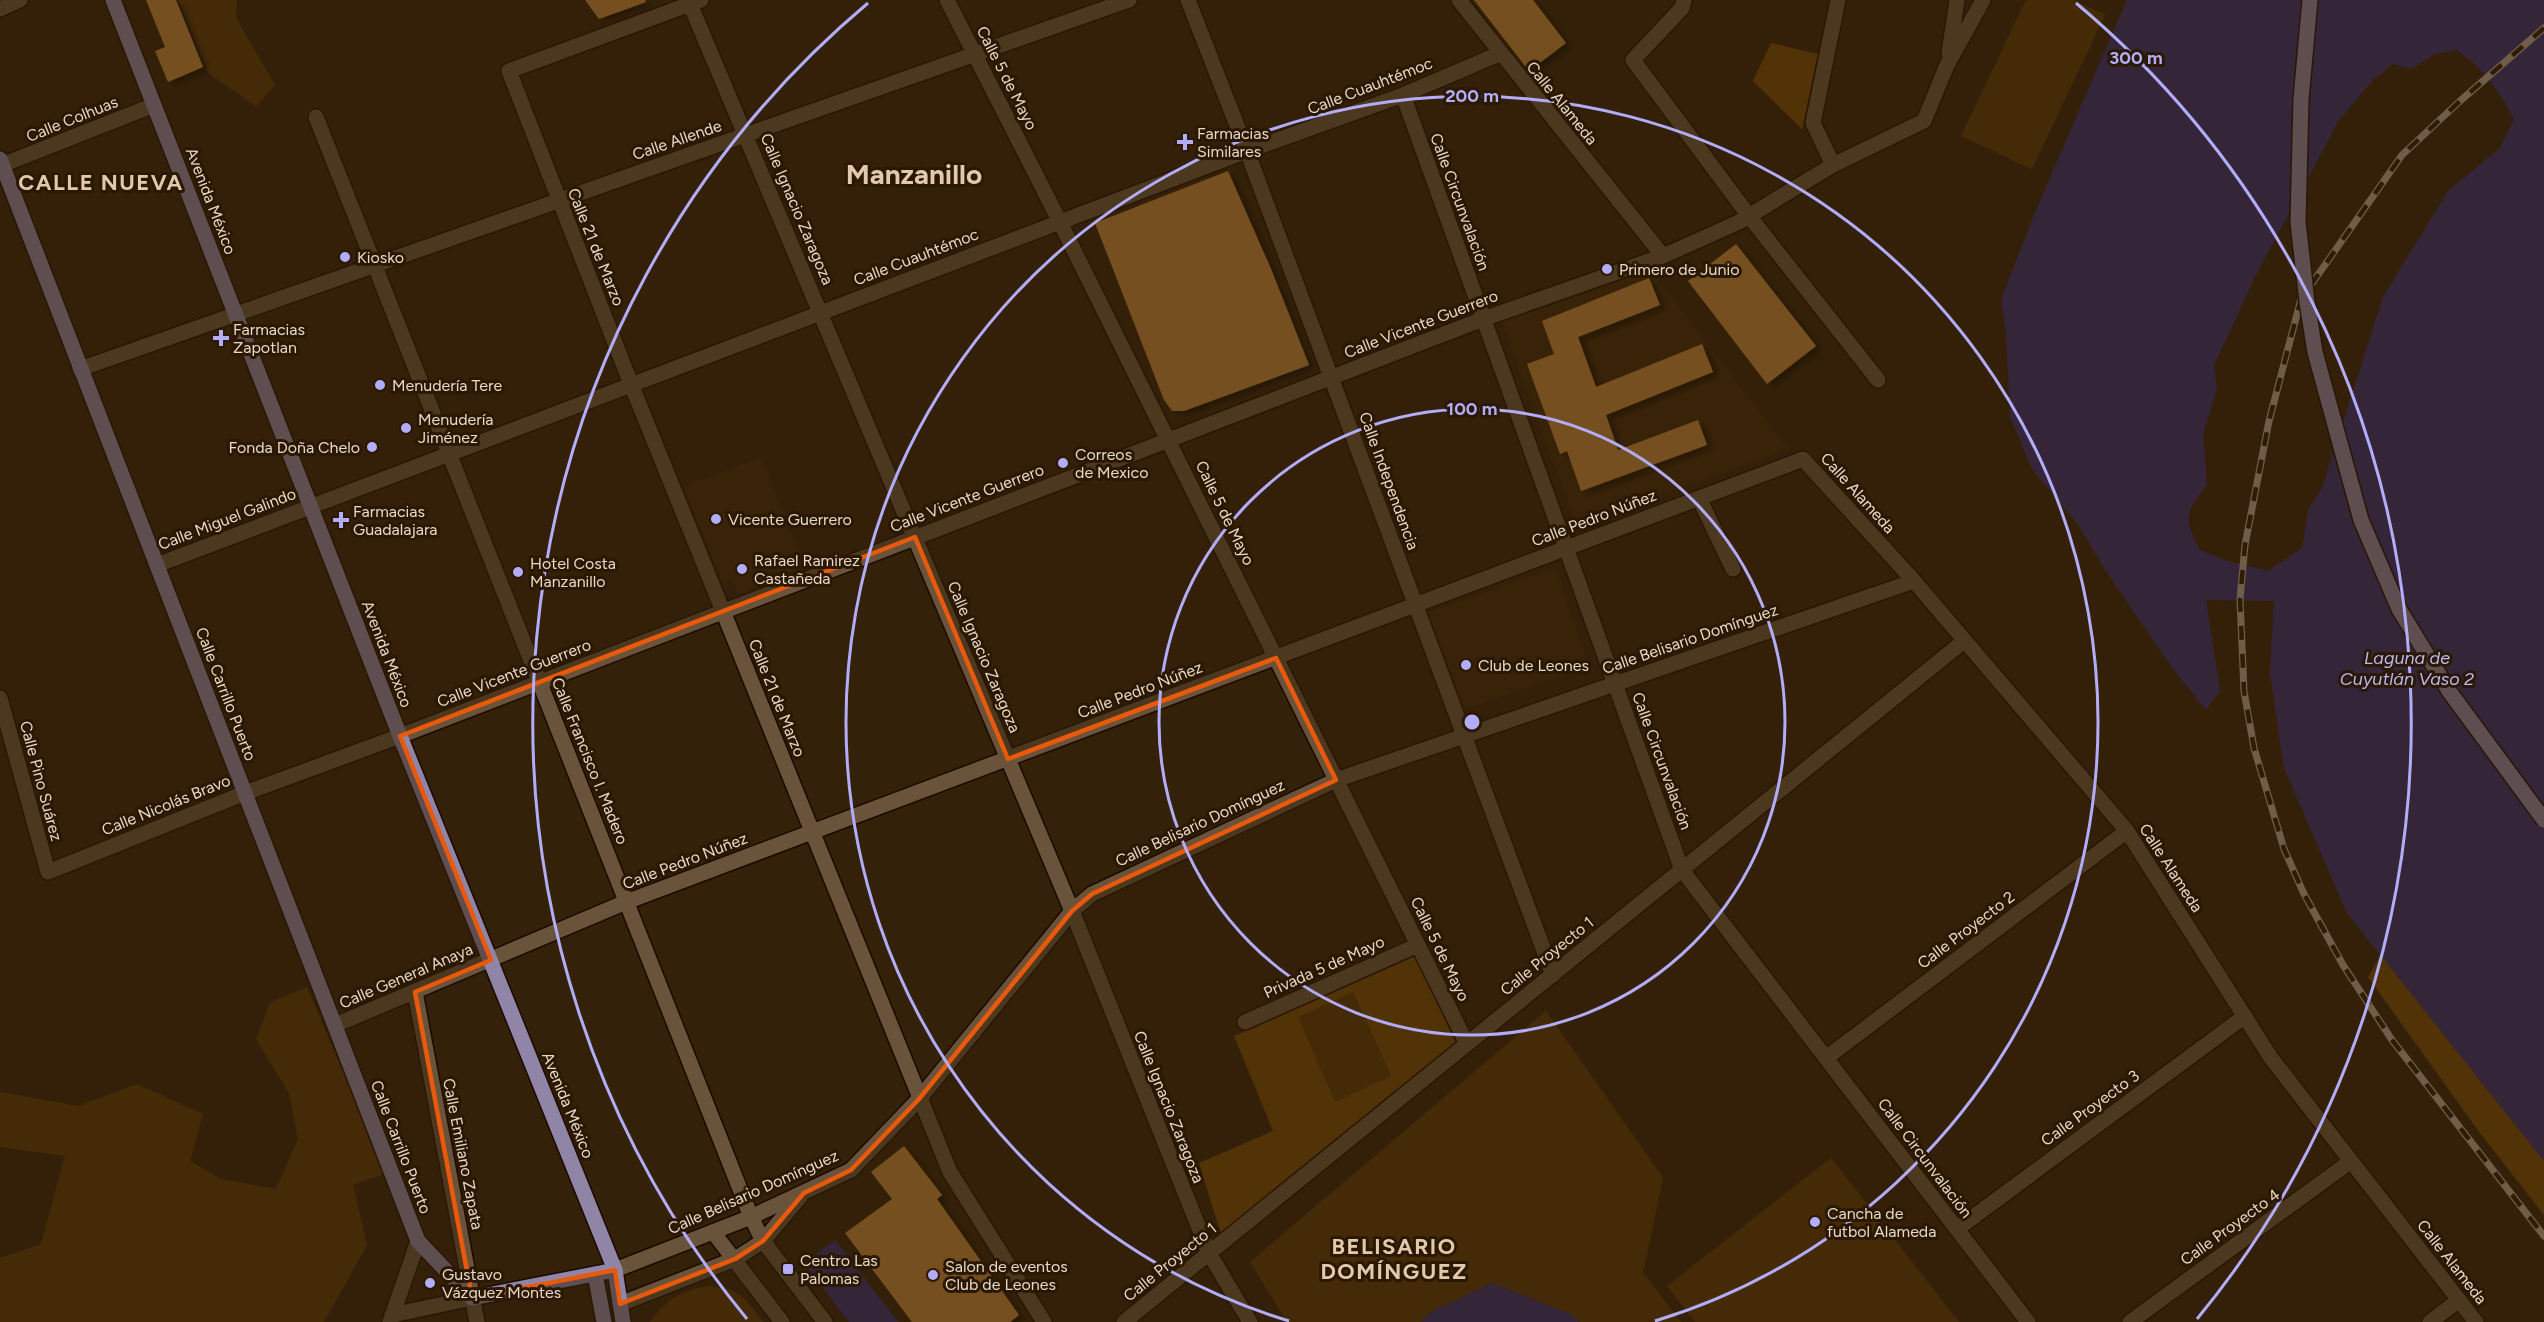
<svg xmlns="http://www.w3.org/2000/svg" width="2544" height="1322" font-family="Figtree,sans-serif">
<defs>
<filter id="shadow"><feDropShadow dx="6" dy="4" stdDeviation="3" flood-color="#0009"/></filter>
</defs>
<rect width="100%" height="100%" fill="#342109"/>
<g fill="#3f2707">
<polygon points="1648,268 1788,449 1577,525 1502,322"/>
<polygon points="761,457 804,567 738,594 733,579 722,583 684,487"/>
<polygon points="1555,568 1589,666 1462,710 1428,613"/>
</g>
<g fill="#5a3705">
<polygon points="178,0 237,0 236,18 275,85 256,106 208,73"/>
<polygon points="2026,0 2073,0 2105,15 2032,169 1961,136"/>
<polygon points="307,987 386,1173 353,1185 367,1245 324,1322 0,1322 0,1258 41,1244 65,1156 0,1147 0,1092 78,1106 137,1084 203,1114 190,1161 221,1179 276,1189 298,1139 289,1093 256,1039 270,1003"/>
<polygon points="1353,992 1391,1077 1335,1102 1297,1017"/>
<polygon points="1546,1011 1663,1178 1643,1273 1681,1322 1580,1322 1571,1314 1492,1283 1429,1313 1421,1322 1287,1322 1250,1262"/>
<polygon points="1831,1158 1959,1322 1695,1322 1667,1286"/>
<path d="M 709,1286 C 742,1290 744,1297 763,1322 L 650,1322 C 666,1300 681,1290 709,1286 Z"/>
</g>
<g fill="#764a07" fill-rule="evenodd">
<polygon points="1771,43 1818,54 1802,129 1753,81"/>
<polygon points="2381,955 2544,1161 2544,1215 2477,1129 2368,977"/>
<path d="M 1415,956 L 1459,1050 L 1221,1234 L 1199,1163 L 1273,1131 L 1234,1036 ZM 1353,992 L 1391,1076 L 1335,1102 L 1298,1017 Z"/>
</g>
<g fill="#372b72" fill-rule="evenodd">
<path d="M 2127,0 L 2544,0 L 2544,1161 L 2347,913 L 2284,768 L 2270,674 L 2274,601 L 2206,600 L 2220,691 L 2206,710 L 2173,669 L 2106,571 L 2079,526 L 2032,469 L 2010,417 L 2006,332 L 2001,300 L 2034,215 ZM 2456,50 C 2483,67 2499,91 2514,119 L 2499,149 L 2448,191 L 2383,297 L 2322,488 L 2308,510 L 2302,548 L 2268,571 L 2224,560 L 2200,550 C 2183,518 2185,513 2207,485 L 2203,434 L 2217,389 L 2214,365 L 2258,271 L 2339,120 L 2375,78 L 2393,64 L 2412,69 L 2433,55 Z"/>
<polygon points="835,1240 898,1322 849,1322 804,1263"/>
<polygon points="1492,1283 1571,1314 1580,1322 1421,1322 1429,1313"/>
</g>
<g fill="#c5883c" filter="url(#shadow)">
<polygon points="146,0 176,0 203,67 168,82 155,51 165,47"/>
<polygon points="585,0 645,0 646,2 599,19"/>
<polygon points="1474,0 1533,0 1566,43 1529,71"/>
<polygon points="1228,171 1271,269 1309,365 1184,411 1172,411 1164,400 1095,223"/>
<polygon points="1736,244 1816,346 1767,384 1688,281"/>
<polygon points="1649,278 1660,305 1578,337 1596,387 1702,344 1713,372 1606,415 1618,450 1698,420 1707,445 1581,491 1567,451 1560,454 1527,364 1554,354 1542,321"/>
<polygon points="904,1146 942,1195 937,1199 1019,1315 1010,1322 912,1322 845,1233 892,1199 871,1172"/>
</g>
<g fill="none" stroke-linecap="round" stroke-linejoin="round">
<g stroke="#1b0a00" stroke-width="18">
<g id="minor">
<polyline points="701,0 509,71 631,384 950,1172 1044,1322"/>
<polyline points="947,0 1060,222 1467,1044"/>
<polyline points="1188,0 1247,151 1553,975"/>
<polyline points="1459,0 1663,256"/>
<polyline points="1684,0 1682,8 1633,60 1749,216 1878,380"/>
<polyline points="690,4 1072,911 1209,1253 1250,1322"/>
<polyline points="0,9 20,0"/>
<polyline points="1949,53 1957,0"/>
<polyline points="1403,95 1682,870 2028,1322"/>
<polyline points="316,117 751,1217 763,1241 825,1322"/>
<polyline points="2,165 154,105"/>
<polyline points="1833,165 1813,123 1838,0"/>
<polyline points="80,369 1129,0"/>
<polyline points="1699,498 1733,569"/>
<polyline points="157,565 1247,151 1403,95 1499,54"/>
<polyline points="0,698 48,872 245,793 400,736 1483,319 1663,256 1739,222 1833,165 1924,121 1947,65 1983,0"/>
<polyline points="415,992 477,1322"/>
<polyline points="1245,1022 1418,945"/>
<polyline points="335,1025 626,902 1803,459 1914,581 2127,831 2271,1058 2476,1322"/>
<polyline points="1826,1058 2127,831"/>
<polyline points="1957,1229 2245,1016"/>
<polyline points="713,1232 782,1322"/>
<polyline points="615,1270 751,1217 851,1170 919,1099 1072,911 1092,894 1336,780 1914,581"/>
<polyline points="620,1304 735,1259 763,1241 800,1197"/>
<polyline points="392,1315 472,1298"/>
<polyline points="390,1322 418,1241"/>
<polyline points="1124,1322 1964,641"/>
<polyline points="2130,1322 2351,1161"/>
<polyline points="2430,1322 2459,1300"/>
</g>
</g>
<g stroke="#1b0a00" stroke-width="18">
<g id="major">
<polyline points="113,0 400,736 615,1270 623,1322"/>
<polyline points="0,159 418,1241 472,1298 615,1270"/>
<polyline points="595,1274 604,1322"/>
</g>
</g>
<use href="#minor" stroke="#69533a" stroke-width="15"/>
<use href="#major" stroke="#9185a7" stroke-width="15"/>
<g stroke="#b6a797" stroke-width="7">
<polyline id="rail" points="2544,28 2460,101 2402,155 2301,299 2269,421 2245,545 2240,599 2244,691 2254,748 2284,849 2304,894 2343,965 2392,1040 2544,1236"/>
</g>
<use href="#rail" stroke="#2a1801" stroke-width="4.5" stroke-dasharray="14" stroke-linecap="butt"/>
<g stroke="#1b0a00" stroke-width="18" stroke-linecap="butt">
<polyline id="major-bridge" points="2310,0 2301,99 2298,222 2307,302 2315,352 2361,520 2399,609 2449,691 2544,820"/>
</g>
<use href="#major-bridge" stroke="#9185a7" stroke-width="15"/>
</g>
<path d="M0 0H2544V1322H0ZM 915,537 L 1008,759 L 1276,658 L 1336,780 L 1092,894 L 1072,911 L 919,1099 L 851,1170 L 804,1193 L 763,1241 L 735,1259 L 620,1304 L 615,1270 L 472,1298 L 415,992 L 491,960 L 400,736 Z" fill="#342109" fill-opacity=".55" fill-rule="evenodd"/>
<path fill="none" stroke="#e8590c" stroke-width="4.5" stroke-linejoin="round" d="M 915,537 L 1008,759 L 1276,658 L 1336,780 L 1092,894 L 1072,911 L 919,1099 L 851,1170 L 804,1193 L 763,1241 L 735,1259 L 620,1304 L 615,1270 L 472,1298 L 415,992 L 491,960 L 400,736 Z"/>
<g fill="none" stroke="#b2adf9" stroke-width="3">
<circle cx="1472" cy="722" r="313"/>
<path d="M1289 1321A626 626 0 1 1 1655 1321"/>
<path d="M747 1319A939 939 0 0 1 868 3M2076 3A939 939 0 0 1 2197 1319"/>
</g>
<g fill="#b2adf9" stroke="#2a1801" stroke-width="2">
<path d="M1182 133h6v6h6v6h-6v6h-6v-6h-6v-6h6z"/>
<circle cx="345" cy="257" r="6"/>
<circle cx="1607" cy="269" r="6"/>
<path d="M218 329h6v6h6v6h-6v6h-6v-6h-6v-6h6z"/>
<circle cx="380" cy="385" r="6"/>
<circle cx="406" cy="428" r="6"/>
<circle cx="372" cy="447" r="6"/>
<circle cx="1063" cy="463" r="6"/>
<circle cx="716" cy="519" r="6"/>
<path d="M338 511h6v6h6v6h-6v6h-6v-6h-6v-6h6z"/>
<circle cx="742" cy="569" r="6"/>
<circle cx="518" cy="572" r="6"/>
<circle cx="1466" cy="665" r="6"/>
<circle cx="1815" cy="1222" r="6"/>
<rect x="782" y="1263" width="12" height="12" rx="3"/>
<circle cx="933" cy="1275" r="6"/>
<circle cx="430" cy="1283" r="6"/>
</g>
<g text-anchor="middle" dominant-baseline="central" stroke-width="6" stroke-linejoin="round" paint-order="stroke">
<g font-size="16" fill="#e6d9cb" stroke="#2a1801">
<text transform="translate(1007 78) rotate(63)">Calle 5 de Mayo</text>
<text transform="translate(1370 86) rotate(-21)">Calle Cuauhtémoc</text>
<text transform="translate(1562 103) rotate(51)">Calle Alameda</text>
<text transform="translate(72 119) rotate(-22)">Calle Colhuas</text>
<text transform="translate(677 140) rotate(-19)">Calle Allende</text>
<text transform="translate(211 201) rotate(69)">Avenida México</text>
<text transform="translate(1460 202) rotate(70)">Calle Circunvalación</text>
<text transform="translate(797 209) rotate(67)">Calle Ignacio Zaragoza</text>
<text transform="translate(596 247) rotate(68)">Calle 21 de Marzo</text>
<text transform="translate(916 257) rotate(-21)">Calle Cuauhtémoc</text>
<text transform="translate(1421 324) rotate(-21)">Calle Vicente Guerrero</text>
<text transform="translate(1389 481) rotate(70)">Calle Independencia</text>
<text transform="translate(1858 493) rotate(48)">Calle Alameda</text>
<text transform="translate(967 498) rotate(-21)">Calle Vicente Guerrero</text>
<text transform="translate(1225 513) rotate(64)">Calle 5 de Mayo</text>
<text transform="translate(1594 518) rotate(-21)">Calle Pedro Núñez</text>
<text transform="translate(227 519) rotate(-21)">Calle Miguel Galindo</text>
<text transform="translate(1690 639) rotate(-19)">Calle Belisario Domínguez</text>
<text transform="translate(387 654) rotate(69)">Avenida México</text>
<text transform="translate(984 657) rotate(67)">Calle Ignacio Zaragoza</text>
<text transform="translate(514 673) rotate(-21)">Calle Vicente Guerrero</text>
<text transform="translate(1140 690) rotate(-21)">Calle Pedro Núñez</text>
<text transform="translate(226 694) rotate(69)">Calle Carrillo Puerto</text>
<text transform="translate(777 698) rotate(68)">Calle 21 de Marzo</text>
<text transform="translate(590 761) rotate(68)">Calle Francisco I. Madero</text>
<text transform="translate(1662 761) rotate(70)">Calle Circunvalación</text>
<text transform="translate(41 781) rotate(75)">Calle Pino Suárez</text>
<text transform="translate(166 805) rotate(-22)">Calle Nicolás Bravo</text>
<text transform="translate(1200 823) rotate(-25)">Calle Belisario Domínguez</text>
<text transform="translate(685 861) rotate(-21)">Calle Pedro Núñez</text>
<text transform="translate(2171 868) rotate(57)">Calle Alameda</text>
<text transform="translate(1966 930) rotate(-37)">Calle Proyecto 2</text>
<text transform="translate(1440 949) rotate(64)">Calle 5 de Mayo</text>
<text transform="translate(1547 956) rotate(-39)">Calle Proyecto 1</text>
<text transform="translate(1324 967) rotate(-24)">Privada 5 de Mayo</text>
<text transform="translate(406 976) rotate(-23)">Calle General Anaya</text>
<text transform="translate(568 1105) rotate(68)">Avenida México</text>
<text transform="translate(1169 1107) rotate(68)">Calle Ignacio Zaragoza</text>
<text transform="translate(2090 1108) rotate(-36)">Calle Proyecto 3</text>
<text transform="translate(401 1147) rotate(69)">Calle Carrillo Puerto</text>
<text transform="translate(463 1154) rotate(79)">Calle Emiliano Zapata</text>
<text transform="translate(1925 1158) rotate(53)">Calle Circunvalación</text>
<text transform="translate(753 1192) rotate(-24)">Calle Belisario Domínguez</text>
<text transform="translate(2230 1227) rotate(-36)">Calle Proyecto 4</text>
<text transform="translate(1170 1262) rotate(-39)">Calle Proyecto 1</text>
<text transform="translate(2452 1262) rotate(52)">Calle Alameda</text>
</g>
<g font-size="16" fill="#e6d9cb" stroke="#2a1801" text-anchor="start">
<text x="1197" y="133">Farmacias<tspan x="1197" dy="18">Similares</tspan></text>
<text x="357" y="257">Kiosko</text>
<text x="1619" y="269">Primero de Junio</text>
<text x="233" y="329">Farmacias<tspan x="233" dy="18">Zapotlan</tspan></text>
<text x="392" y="385">Menudería Tere</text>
<text x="418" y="419">Menudería<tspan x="418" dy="18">Jiménez</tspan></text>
<text x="360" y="447" text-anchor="end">Fonda Doña Chelo</text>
<text x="1075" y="454">Correos<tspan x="1075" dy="18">de Mexico</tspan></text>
<text x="353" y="511">Farmacias<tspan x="353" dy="18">Guadalajara</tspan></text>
<text x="728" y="519">Vicente Guerrero</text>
<text x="754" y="560">Rafael Ramirez<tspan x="754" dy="18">Castañeda</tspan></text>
<text x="530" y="563">Hotel Costa<tspan x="530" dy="18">Manzanillo</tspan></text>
<text x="1478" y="665">Club de Leones</text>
<text x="1827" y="1213">Cancha de<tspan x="1827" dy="18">futbol Alameda</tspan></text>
<text x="800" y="1260">Centro Las<tspan x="800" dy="18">Palomas</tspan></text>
<text x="945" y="1266">Salon de eventos<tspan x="945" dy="18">Club de Leones</tspan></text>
<text x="442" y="1274">Gustavo<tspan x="442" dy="18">Vázquez Montes</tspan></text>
</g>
<g font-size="18" font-style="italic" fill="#bab7f6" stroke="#2a1801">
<text x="2407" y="658">Laguna de<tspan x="2407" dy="21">Cuyutlán Vaso 2</tspan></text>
</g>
<g font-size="22" font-weight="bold" letter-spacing="1.5" fill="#e2c9ad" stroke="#2a1801">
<text x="101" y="182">CALLE NUEVA</text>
<text x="1394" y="1246">BELISARIO<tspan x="1394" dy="25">DOMÍNGUEZ</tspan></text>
</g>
<g font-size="28" font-weight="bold" fill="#e2c9ad" stroke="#2a1801">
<text x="914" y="174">Manzanillo</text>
</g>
</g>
<circle cx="1472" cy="722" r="9" fill="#b2adf9" stroke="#2a1801" stroke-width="3"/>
<g font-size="18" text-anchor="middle" font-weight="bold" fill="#b2adf9" stroke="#2a1801" stroke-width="6" stroke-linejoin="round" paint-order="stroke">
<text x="2136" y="64">300 m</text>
<text x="1472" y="102">200 m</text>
<text x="1472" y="415">100 m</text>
</g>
</svg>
